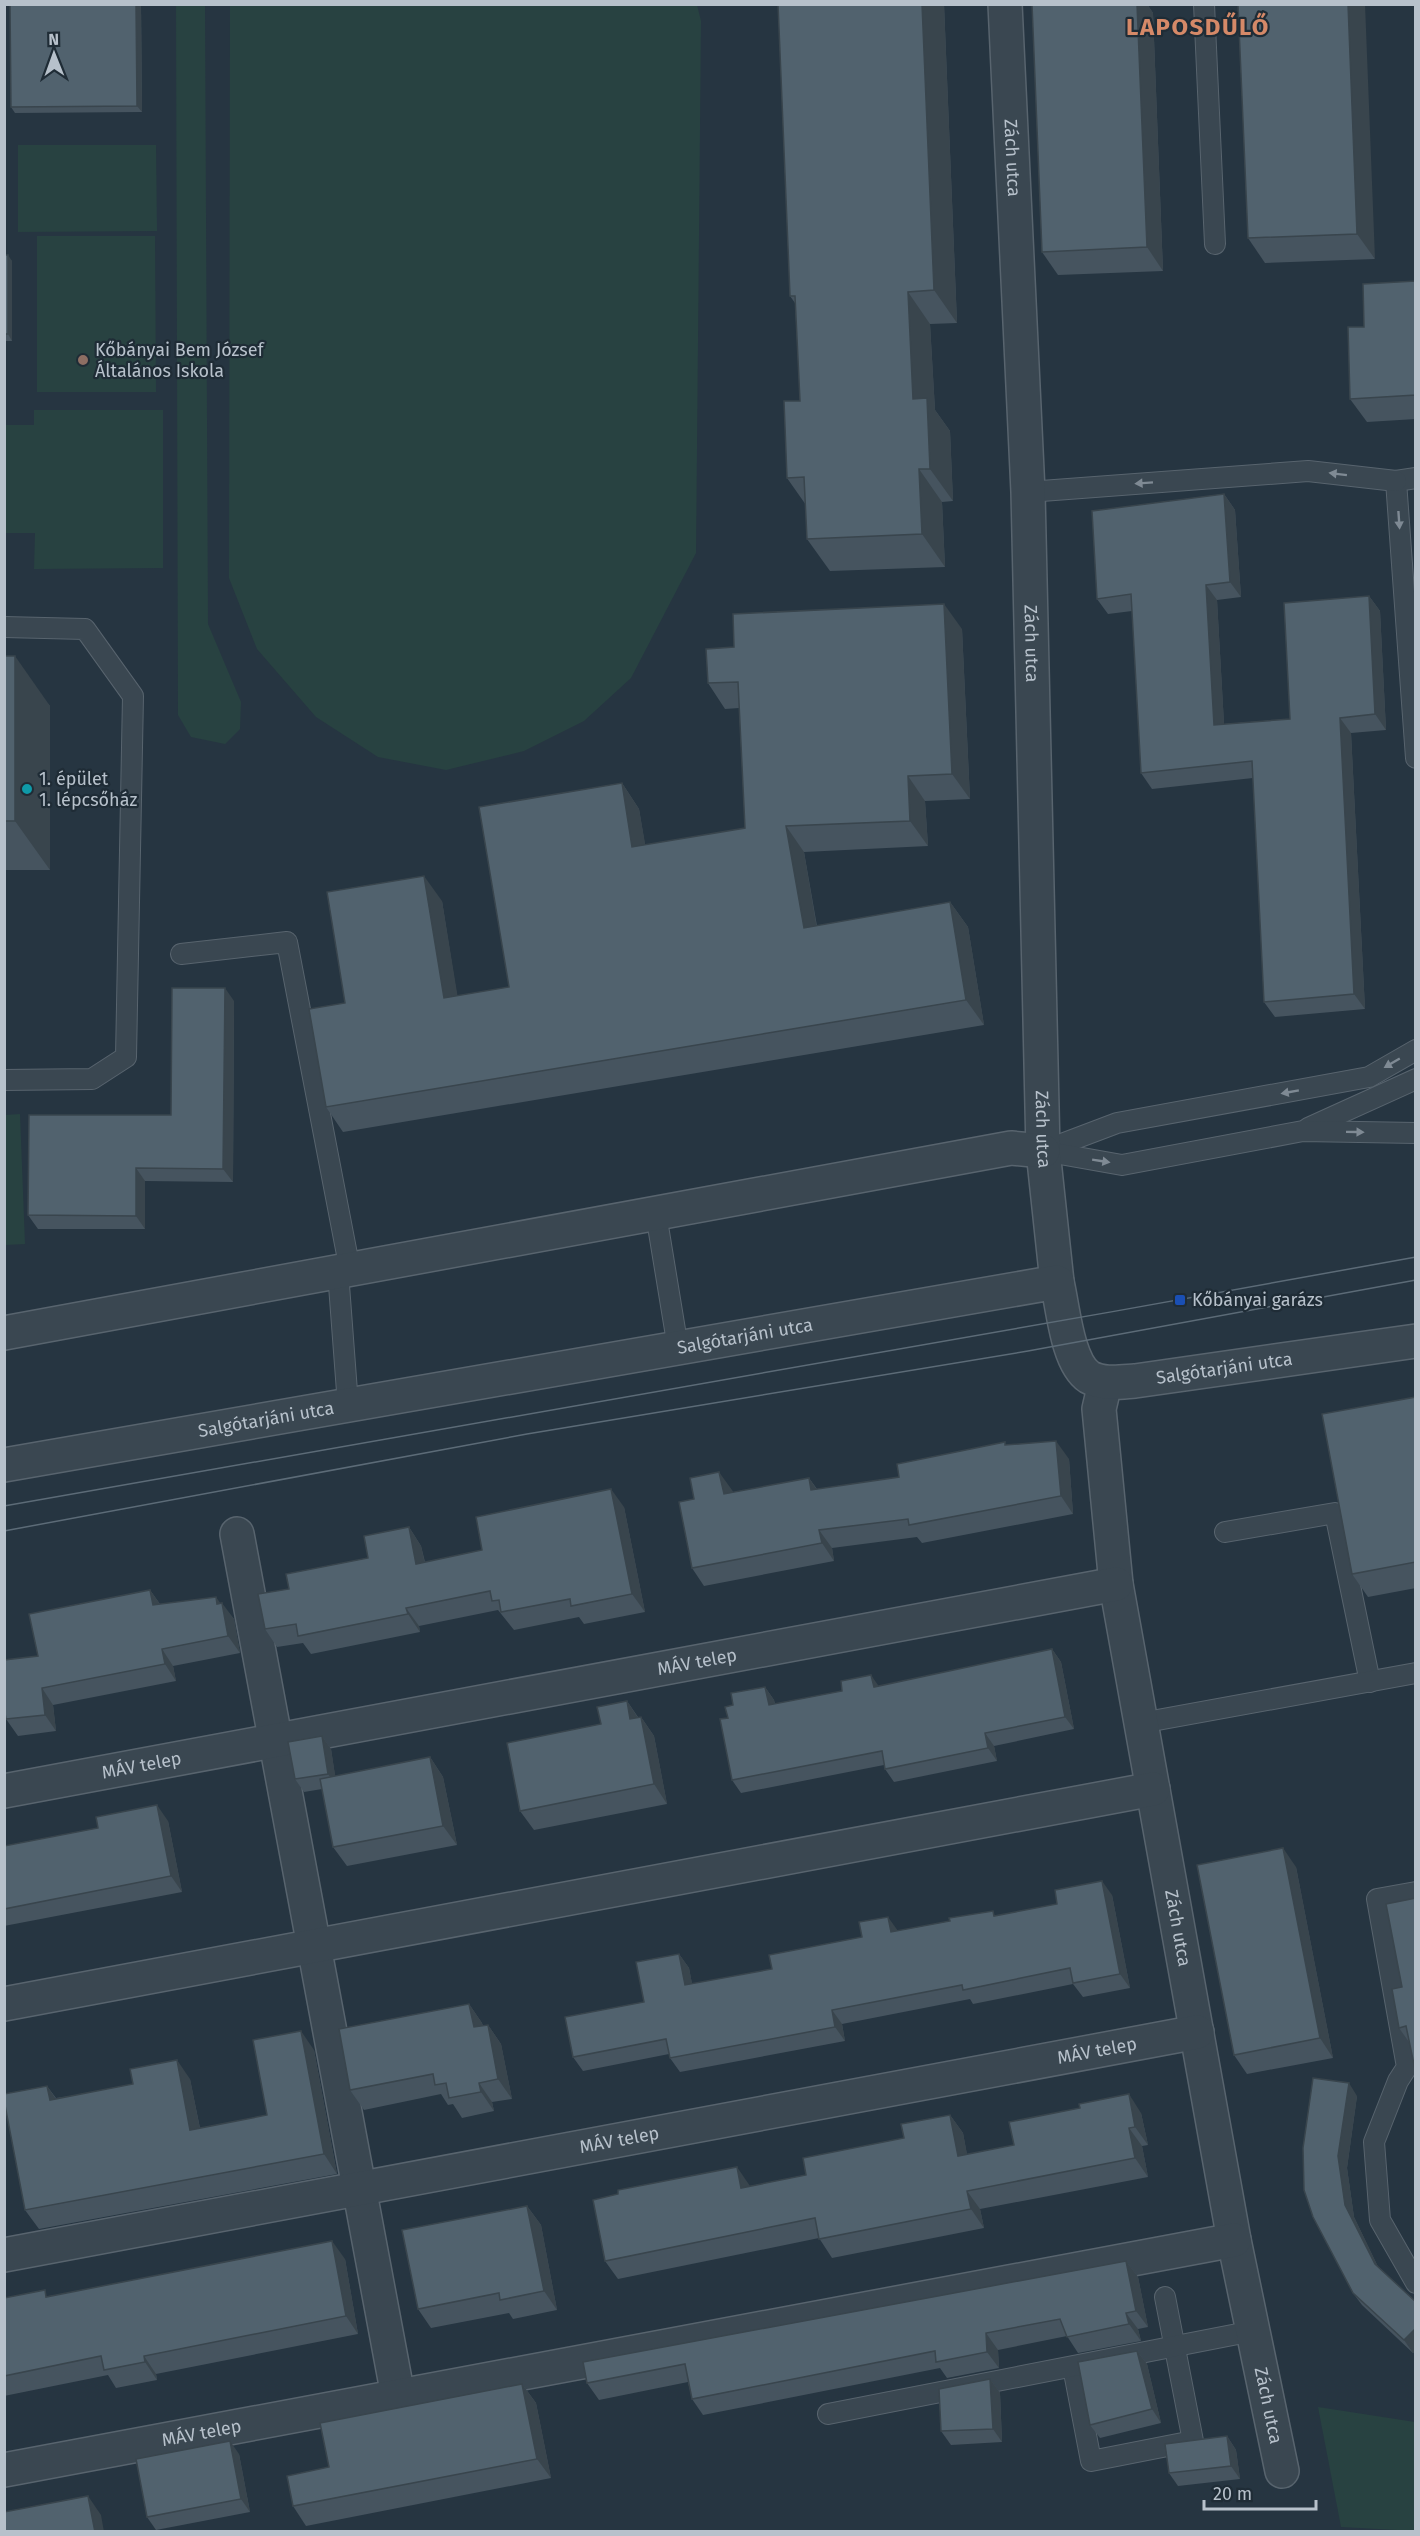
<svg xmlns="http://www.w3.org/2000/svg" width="1420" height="2536" font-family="'Fira Sans',sans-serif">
<rect width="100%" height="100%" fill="#263541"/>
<g fill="#284241">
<polygon points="176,5 205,5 208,624 241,702 240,729 225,744 191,737 178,715"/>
<polygon points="230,5 697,5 701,21 696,553 631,678 584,721 524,751 446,770 378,757 316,717 257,649 229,578"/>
<polygon points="18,145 156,145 157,231 18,232"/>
<polygon points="37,236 155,236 156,392 37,392"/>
<polygon points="34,410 163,410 163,568 34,569 35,533 5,533 5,425 34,425"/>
<polygon points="20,1114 25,1244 5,1245 5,1115"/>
<polygon points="1318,2407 1415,2422 1415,2531 1341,2527"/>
</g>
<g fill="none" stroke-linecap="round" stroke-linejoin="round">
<g stroke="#58646e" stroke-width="22">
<g id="service">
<polyline points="1204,4 1215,244"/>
<polyline points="1416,478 1396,481 1416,758"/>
<polyline points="1028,492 1308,471 1396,481"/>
<polyline points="4,627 85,629 133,696 126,1057 92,1079 4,1080"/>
<polyline points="181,954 287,942 350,1270"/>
<polyline points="1308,1128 1416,1079"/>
<polyline points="1043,1151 1117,1123 1369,1077 1416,1050"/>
<polyline points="1043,1151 1122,1165 1303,1131 1416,1133"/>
<polyline points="656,1214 678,1348"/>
<polyline points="338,1272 348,1405"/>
<polyline points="1225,1532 1335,1513 1370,1682"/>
<polyline points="1141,1723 1416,1673"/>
<polyline points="1416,1892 1377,1899 1407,2067 1398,2081 1374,2142 1380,2220 1416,2283"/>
<polyline points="1073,2367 1091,2461 1193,2441 1165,2297"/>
<polyline points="828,2414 1253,2331"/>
</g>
</g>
<g stroke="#58646e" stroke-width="36">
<g id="minor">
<path id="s1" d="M 1005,4 L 1028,492 L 1043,1151 L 1057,1282"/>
<polyline points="4,1333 1011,1148 1043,1151"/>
<path id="s2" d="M 1105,1383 L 1099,1409 L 1116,1584 L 1234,2240 L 1282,2471"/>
<polyline points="237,1534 398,2396"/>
<path id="s3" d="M 4,1791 L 1116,1584"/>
<polyline points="4,2004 1153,1789"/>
<path id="s4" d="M 4,2255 L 1197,2032"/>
<path id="s5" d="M 4,2470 L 1234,2240"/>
</g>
</g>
<g stroke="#58646e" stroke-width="36">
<g id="tertiary">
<path id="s6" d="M 4,1465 L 1057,1282 C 1063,1307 1067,1362 1089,1377 C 1103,1385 1120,1382 1135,1381 L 1416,1341"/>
</g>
</g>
<use href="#service" stroke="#3a4751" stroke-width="20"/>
<use href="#minor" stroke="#3a4751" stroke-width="33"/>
<use href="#tertiary" stroke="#3a4751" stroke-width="33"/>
<g stroke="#5c6b77" stroke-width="1.5">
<path d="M 4,1506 C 475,1422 946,1343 1416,1257"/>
<polyline points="4,1531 527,1434 1028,1351 1416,1280"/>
</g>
</g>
<g fill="#46545f">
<polygon points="10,4 141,4 142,112 15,113 11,107"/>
<polygon points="778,4 944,4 957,323 930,324 935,410 950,431 953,501 942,502 945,567 830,571 807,539 806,505 787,478 800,401 795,303 790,296"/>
<polygon points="1032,4 1147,4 1153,13 1163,271 1058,275 1042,252"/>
<polygon points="1238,4 1375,259 1265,263 1248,238"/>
<polygon points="4,255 12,261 12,341 4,341"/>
<polygon points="1416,281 1416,419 1367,422 1350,399 1364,327"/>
<polygon points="1224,494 1235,510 1241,597 1217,600 1224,724 1290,719 1369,596 1380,611 1386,730 1351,733 1365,1009 1275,1017 1264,1002 1253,778 1152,789 1141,773 1132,611 1108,614 1097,599"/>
<polygon points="962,629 970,799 925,801 928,846 804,852 817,926 950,902 968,927 984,1025 343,1132 326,1107 345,1003 442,901 457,996 509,987 622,783 639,809 645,845 745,828 739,708 725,709 708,683 734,647"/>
<polygon points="4,656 50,706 50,870 4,870"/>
<polygon points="234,1001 233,1182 145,1181 145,1229 38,1229 28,1215 171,1115"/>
<polygon points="1416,1397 1416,1588 1368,1597 1352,1574"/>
<polygon points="1006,1445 1069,1459 1073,1514 922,1543 917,1537 832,1548 834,1561 704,1586 692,1568 694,1499 732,1490 733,1493 809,1478 817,1489 899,1477"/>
<polygon points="624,1507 645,1612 584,1624 579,1617 514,1630 498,1610 419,1626 420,1632 311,1654 303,1643 277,1647 265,1629 289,1589 368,1558 409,1527 421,1546 425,1562 482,1550"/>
<polygon points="150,1590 160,1604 220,1603 234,1619 240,1653 173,1666 176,1681 53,1705 56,1731 18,1736 6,1719 38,1656"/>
<polygon points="1052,1649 1061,1662 1074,1729 994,1746 997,1761 894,1782 885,1769 884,1765 741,1793 732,1780 728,1718 733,1705 765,1687 774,1700 775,1704 879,1686"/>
<polygon points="627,1701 638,1717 641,1717 654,1736 667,1804 534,1830 520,1811 601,1724"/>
<polygon points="322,1736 331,1749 335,1776 430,1757 443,1777 457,1845 347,1866 333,1847 322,1789 304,1792 295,1779"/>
<polygon points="168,1821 182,1892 4,1926 4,1846"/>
<polygon points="1296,1867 1333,2058 1247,2074 1234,2055"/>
<polygon points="1112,1895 1130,1988 1083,1997 1073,1984 973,2004 970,1999 842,2024 845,2041 680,2072 670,2058 669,2054 583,2071 573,2057 644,2002 679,1954 689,1968 692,1984 772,1969 898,1931 996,1916"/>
<polygon points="1416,1898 1409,2042 1399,2028 1402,1987"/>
<polygon points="469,2004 482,2023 483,2026 488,2025 501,2044 512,2099 492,2102 494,2111 462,2118 453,2104 448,2105 441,2094 364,2110 350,2090"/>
<polygon points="314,2050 337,2174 39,2229 25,2210 47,2086 56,2098 190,2079 200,2128 267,2115"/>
<polygon points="1357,2096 1347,2168 1354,2217 1379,2269 1416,2302 1416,2350 1413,2353 1362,2305 1353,2293 1303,2148"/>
<polygon points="1141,2113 1148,2145 1142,2146 1148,2177 980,2209 984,2228 832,2258 819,2238 618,2279 605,2261 750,2186 806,2175 904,2138 950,2115 963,2133 967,2155 1014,2145"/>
<polygon points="527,2206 541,2225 557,2310 513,2319 509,2313 431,2328 418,2309"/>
<polygon points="345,2259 358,2334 156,2374 157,2380 116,2388 108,2375 4,2396 4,2298 49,2296"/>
<polygon points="1126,2261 1138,2277 1148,2327 1138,2329 1141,2341 1078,2353 1067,2336 998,2350 999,2368 947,2378 940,2368 703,2415 692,2399 688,2382 599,2400 587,2383"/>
<polygon points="1137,2351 1147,2364 1161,2423 1100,2438 1090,2425"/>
<polygon points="990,2379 1000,2393 1002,2442 951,2445 941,2431"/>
<polygon points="522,2384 536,2403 551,2478 306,2526 293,2506 329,2467"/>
<polygon points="1227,2436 1236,2450 1240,2479 1178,2486 1169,2473"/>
<polygon points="239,2454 250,2512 156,2530 147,2517"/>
</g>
<g fill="#39454d">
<polygon points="136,4 141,4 142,112 137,106"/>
<polygon points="922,4 944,4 957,323 934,290"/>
<polygon points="1137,4 1147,4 1153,13 1163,271 1147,247"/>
<polygon points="1348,4 1365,4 1375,259 1357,234"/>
<polygon points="8,255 12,261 12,341 8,334"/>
<polygon points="908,292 930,324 935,410 950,431 953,501 930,469 913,399"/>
<polygon points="919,469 942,502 945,567 922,534"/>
<polygon points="1224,494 1235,510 1241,597 1230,582"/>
<polygon points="1206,585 1217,600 1225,741 1214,725"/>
<polygon points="1369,596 1380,611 1386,730 1375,714"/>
<polygon points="944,604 962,629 970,799 952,774"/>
<polygon points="15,656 50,706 50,870 15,821"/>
<polygon points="1340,718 1351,733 1365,1009 1354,994"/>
<polygon points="908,776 925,801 928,846 910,821"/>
<polygon points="622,783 639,809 650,872 632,847"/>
<polygon points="786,826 804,852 821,953 804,928"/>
<polygon points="424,876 442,901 462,1023 444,998"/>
<polygon points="950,902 968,927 984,1025 966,1000"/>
<polygon points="225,988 234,1001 233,1182 223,1169"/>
<polygon points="136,1168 145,1181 145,1229 136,1216"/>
<polygon points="1056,1441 1069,1459 1073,1514 1061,1496"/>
<polygon points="719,1472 732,1490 737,1512 724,1494"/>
<polygon points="809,1478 821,1496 811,1490"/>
<polygon points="611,1489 624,1507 645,1612 632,1594"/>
<polygon points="409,1527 421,1546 429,1582 416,1564"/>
<polygon points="819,1530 832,1548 834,1561 822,1543"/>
<polygon points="150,1590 162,1607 153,1605"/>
<polygon points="216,1597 223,1607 222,1603 234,1619 240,1653 228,1636 217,1604"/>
<polygon points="406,1608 419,1626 420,1632 408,1614"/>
<polygon points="162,1649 173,1666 176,1681 165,1664"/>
<polygon points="1052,1649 1061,1662 1074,1729 1065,1717"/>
<polygon points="871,1675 880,1688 874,1687"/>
<polygon points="765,1687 774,1700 778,1718 769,1705"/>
<polygon points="42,1688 53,1705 56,1731 45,1715"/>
<polygon points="627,1701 640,1721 630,1719"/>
<polygon points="641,1717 654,1736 667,1804 654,1784"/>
<polygon points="985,1733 994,1746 997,1761 988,1748"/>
<polygon points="322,1736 331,1749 337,1787 328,1774"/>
<polygon points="430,1757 443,1777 457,1845 443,1826"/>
<polygon points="157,1805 168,1821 182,1892 171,1876"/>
<polygon points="1283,1848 1296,1867 1333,2058 1320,2038"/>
<polygon points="1102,1881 1112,1895 1130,1988 1120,1974"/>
<polygon points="888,1917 898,1931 900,1946 891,1932"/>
<polygon points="679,1954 689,1968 695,1999 685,1985"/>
<polygon points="469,2004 482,2023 487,2047 474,2027"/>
<polygon points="832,2010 842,2024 845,2041 835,2027"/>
<polygon points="488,2025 501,2044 512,2099 498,2079"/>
<polygon points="301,2031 314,2050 337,2174 324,2154"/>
<polygon points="177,2060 190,2079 204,2149 190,2130"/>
<polygon points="479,2083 492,2102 494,2111 481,2092"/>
<polygon points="1349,2083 1357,2096 1347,2168 1354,2217 1383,2277 1375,2264 1345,2205 1338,2156"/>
<polygon points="47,2086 60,2105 50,2100"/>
<polygon points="1129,2094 1141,2113 1148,2145 1135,2127"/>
<polygon points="950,2115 963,2133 971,2175 958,2156"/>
<polygon points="1129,2128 1142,2146 1148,2177 1135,2158"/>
<polygon points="737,2167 750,2186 741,2188"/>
<polygon points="967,2191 980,2209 984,2228 971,2209"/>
<polygon points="527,2206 541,2225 557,2310 544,2291"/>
<polygon points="332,2241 345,2259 358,2334 346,2316"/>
<polygon points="1126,2261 1138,2277 1148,2327 1136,2311"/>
<polygon points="1126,2313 1138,2329 1141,2341 1129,2324"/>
<polygon points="1416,2328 1416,2350 1413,2353 1404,2340"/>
<polygon points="986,2333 998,2350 999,2368 987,2352"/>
<polygon points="1137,2351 1147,2364 1161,2423 1152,2409"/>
<polygon points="144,2356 156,2374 157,2380 145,2362"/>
<polygon points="990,2379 1000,2393 1002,2442 993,2429"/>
<polygon points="522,2384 536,2403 551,2478 537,2459"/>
<polygon points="1227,2436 1236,2450 1240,2479 1231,2466"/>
<polygon points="230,2441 239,2454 250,2512 241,2499"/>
<polygon points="88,2496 101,2515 104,2532 95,2532"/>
</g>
<g fill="#51626e" stroke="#39454d" stroke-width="1.5">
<polygon points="10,4 136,4 137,106 11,107"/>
<polygon points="778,4 922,4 934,290 908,292 913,399 927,398 930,469 919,469 922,534 807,539 804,477 787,478 784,401 800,401 795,296 790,296"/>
<polygon points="1032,4 1137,4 1147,247 1042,252"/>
<polygon points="1238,4 1348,4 1357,234 1248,238"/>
<rect x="4" y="255" width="4" height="79"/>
<polygon points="1416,281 1416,395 1350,399 1348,327 1364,327 1363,284"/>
<polygon points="1224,494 1230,582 1206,585 1214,725 1290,719 1284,603 1369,596 1375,714 1340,718 1354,994 1264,1002 1252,761 1141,773 1131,594 1097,599 1092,511"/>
<polygon points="944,604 952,774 908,776 910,821 786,826 804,928 950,902 966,1000 326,1107 309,1009 345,1003 327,892 424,876 444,998 509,987 479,807 622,783 632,847 745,828 738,682 708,683 706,649 734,647 733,614"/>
<rect x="4" y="656" width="11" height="165"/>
<polygon points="172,988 225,988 223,1169 136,1168 136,1216 28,1215 29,1115 171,1115"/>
<polygon points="1416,1397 1416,1562 1352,1574 1322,1414"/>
<polygon points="1056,1441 1061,1496 909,1525 908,1519 819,1530 822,1543 692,1568 679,1502 694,1499 690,1478 719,1472 724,1494 809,1478 811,1490 899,1477 897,1464 1005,1442 1005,1445"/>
<polygon points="611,1489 632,1594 571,1606 570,1599 501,1612 499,1600 492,1601 490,1591 406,1608 408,1614 298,1636 296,1624 265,1629 258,1594 289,1589 286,1574 368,1558 364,1536 409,1527 416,1564 482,1550 476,1517"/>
<polygon points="150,1590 153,1605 216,1597 217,1604 222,1603 228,1636 162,1649 165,1664 42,1688 45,1715 6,1719 4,1707 4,1660 38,1656 29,1614"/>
<polygon points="1052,1649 1065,1717 985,1733 988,1748 885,1769 882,1751 732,1780 720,1719 728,1718 725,1707 733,1705 731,1693 765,1687 769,1705 842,1691 841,1681 871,1675 874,1687"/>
<polygon points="627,1701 630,1719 641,1717 654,1784 520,1811 507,1743 601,1724 597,1707"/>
<polygon points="322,1736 328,1774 295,1779 288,1742"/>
<polygon points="430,1757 443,1826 333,1847 320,1779"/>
<polygon points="157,1805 171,1876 4,1909 4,1846 98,1828 96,1817"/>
<polygon points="1283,1848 1320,2038 1234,2055 1197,1865"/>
<polygon points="1102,1881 1120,1974 1073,1983 1070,1968 963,1990 962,1985 832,2010 835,2027 670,2058 666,2039 573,2057 565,2017 644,2002 636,1962 679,1954 685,1985 772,1969 769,1955 862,1937 859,1922 888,1917 891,1932 950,1921 949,1918 993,1911 994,1916 1057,1904 1055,1890"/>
<polygon points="1416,1898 1416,2074 1406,2026 1399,2028 1392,1989 1402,1987 1386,1904"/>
<polygon points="469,2004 474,2027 488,2025 498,2079 479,2083 481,2092 449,2098 446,2083 435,2085 433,2074 350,2090 339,2029"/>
<polygon points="301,2031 324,2154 25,2210 4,2100 4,2094 47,2086 50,2100 133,2084 130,2069 177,2060 190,2130 267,2115 253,2040"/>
<polygon points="1313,2078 1349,2083 1338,2156 1345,2205 1375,2264 1416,2302 1416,2328 1404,2340 1353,2293 1313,2217 1304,2190 1303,2148"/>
<polygon points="1129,2094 1135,2127 1129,2128 1135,2158 967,2191 971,2209 819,2239 815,2218 605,2261 593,2200 618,2194 618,2190 737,2167 741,2188 806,2175 803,2158 904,2138 901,2124 950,2115 958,2156 1014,2145 1009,2122 1080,2108 1079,2104"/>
<polygon points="527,2206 544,2291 500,2300 499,2293 418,2309 402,2230"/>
<polygon points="332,2241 346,2316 144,2356 145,2362 104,2370 101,2356 4,2376 4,2298 45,2290 46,2297"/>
<polygon points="1126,2261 1136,2311 1126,2313 1129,2324 1067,2337 1060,2319 986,2333 987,2352 936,2362 935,2351 692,2399 685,2364 587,2383 583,2362"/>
<polygon points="1137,2351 1152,2409 1090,2425 1078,2362"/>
<polygon points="990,2379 993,2429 941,2431 939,2389"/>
<polygon points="522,2384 537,2459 293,2506 287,2476 329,2467 320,2423"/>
<polygon points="1227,2436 1231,2466 1169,2473 1165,2444"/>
<polygon points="230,2441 241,2499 147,2517 136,2459"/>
<polygon points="88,2496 95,2532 4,2532 4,2512"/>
</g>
<defs><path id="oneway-solid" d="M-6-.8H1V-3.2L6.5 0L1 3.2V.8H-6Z" transform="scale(1.5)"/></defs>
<g fill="#7f8a94">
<use href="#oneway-solid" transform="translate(1338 474) rotate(-173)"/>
<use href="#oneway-solid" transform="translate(1144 483) rotate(176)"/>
<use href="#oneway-solid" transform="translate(1399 520) rotate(86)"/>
<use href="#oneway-solid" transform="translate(1392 1063) rotate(150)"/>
<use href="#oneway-solid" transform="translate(1290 1092) rotate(170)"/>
<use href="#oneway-solid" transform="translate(1355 1132) rotate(1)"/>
<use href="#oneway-solid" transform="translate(1101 1161) rotate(9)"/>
</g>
<circle fill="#8d6e63" stroke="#1f2c36" stroke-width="2" cx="83" cy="360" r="6"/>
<circle fill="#0f9aa8" stroke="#1f2c36" stroke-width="2" cx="27" cy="789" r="6"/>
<rect fill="#1a4fb4" stroke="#1f2c36" stroke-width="2" x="1174" y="1294" width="12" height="12" rx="3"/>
<g text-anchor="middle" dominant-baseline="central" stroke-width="4.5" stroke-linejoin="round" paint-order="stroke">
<g font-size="18" fill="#b7c1cb" stroke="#1f2c36">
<text stroke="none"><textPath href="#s1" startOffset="154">Zách utca</textPath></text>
<text stroke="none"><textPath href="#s1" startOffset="640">Zách utca</textPath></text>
<text stroke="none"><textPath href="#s1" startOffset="1126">Zách utca</textPath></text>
<text stroke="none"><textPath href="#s6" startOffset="752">Salgótarjáni utca</textPath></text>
<text stroke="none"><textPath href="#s6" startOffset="1308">Salgótarjáni utca</textPath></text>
<text stroke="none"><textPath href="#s6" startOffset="266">Salgótarjáni utca</textPath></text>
<text stroke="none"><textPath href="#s3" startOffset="705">MÁV telep</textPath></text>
<text stroke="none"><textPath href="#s3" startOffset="140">MÁV telep</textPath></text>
<text stroke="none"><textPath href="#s2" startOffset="552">Zách utca</textPath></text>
<text stroke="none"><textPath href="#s4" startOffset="1112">MÁV telep</textPath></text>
<text stroke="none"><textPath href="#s4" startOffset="626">MÁV telep</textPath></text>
<text stroke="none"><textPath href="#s2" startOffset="1038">Zách utca</textPath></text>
<text stroke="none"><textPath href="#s5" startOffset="201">MÁV telep</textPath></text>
</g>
<g font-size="18" fill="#b7c1cb" stroke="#1f2c36" text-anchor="start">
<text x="95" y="350">Kőbányai Bem József<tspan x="95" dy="21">Általános Iskola</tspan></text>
<text x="39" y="779">1. épület<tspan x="39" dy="21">1. lépcsőház</tspan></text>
<text x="1192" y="1300">Kőbányai garázs</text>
</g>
<g font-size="24" font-weight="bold" letter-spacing="1.5" fill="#d58968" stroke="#1f2c36">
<text x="1198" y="27">LAPOSDŰLŐ</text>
</g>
</g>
<rect width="1420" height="2536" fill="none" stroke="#b7c1cb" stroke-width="12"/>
<g transform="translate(54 54) rotate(359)" stroke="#1f2c36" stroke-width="4.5" paint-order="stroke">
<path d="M0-4.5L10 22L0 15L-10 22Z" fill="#b7c1cb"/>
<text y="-9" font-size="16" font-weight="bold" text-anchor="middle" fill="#b7c1cb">N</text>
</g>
<path d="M1204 2500v9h112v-9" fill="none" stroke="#b7c1cb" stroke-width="3"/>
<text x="1213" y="2500" font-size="18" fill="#b7c1cb" stroke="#1f2c36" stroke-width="4.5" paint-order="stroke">20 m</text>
</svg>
